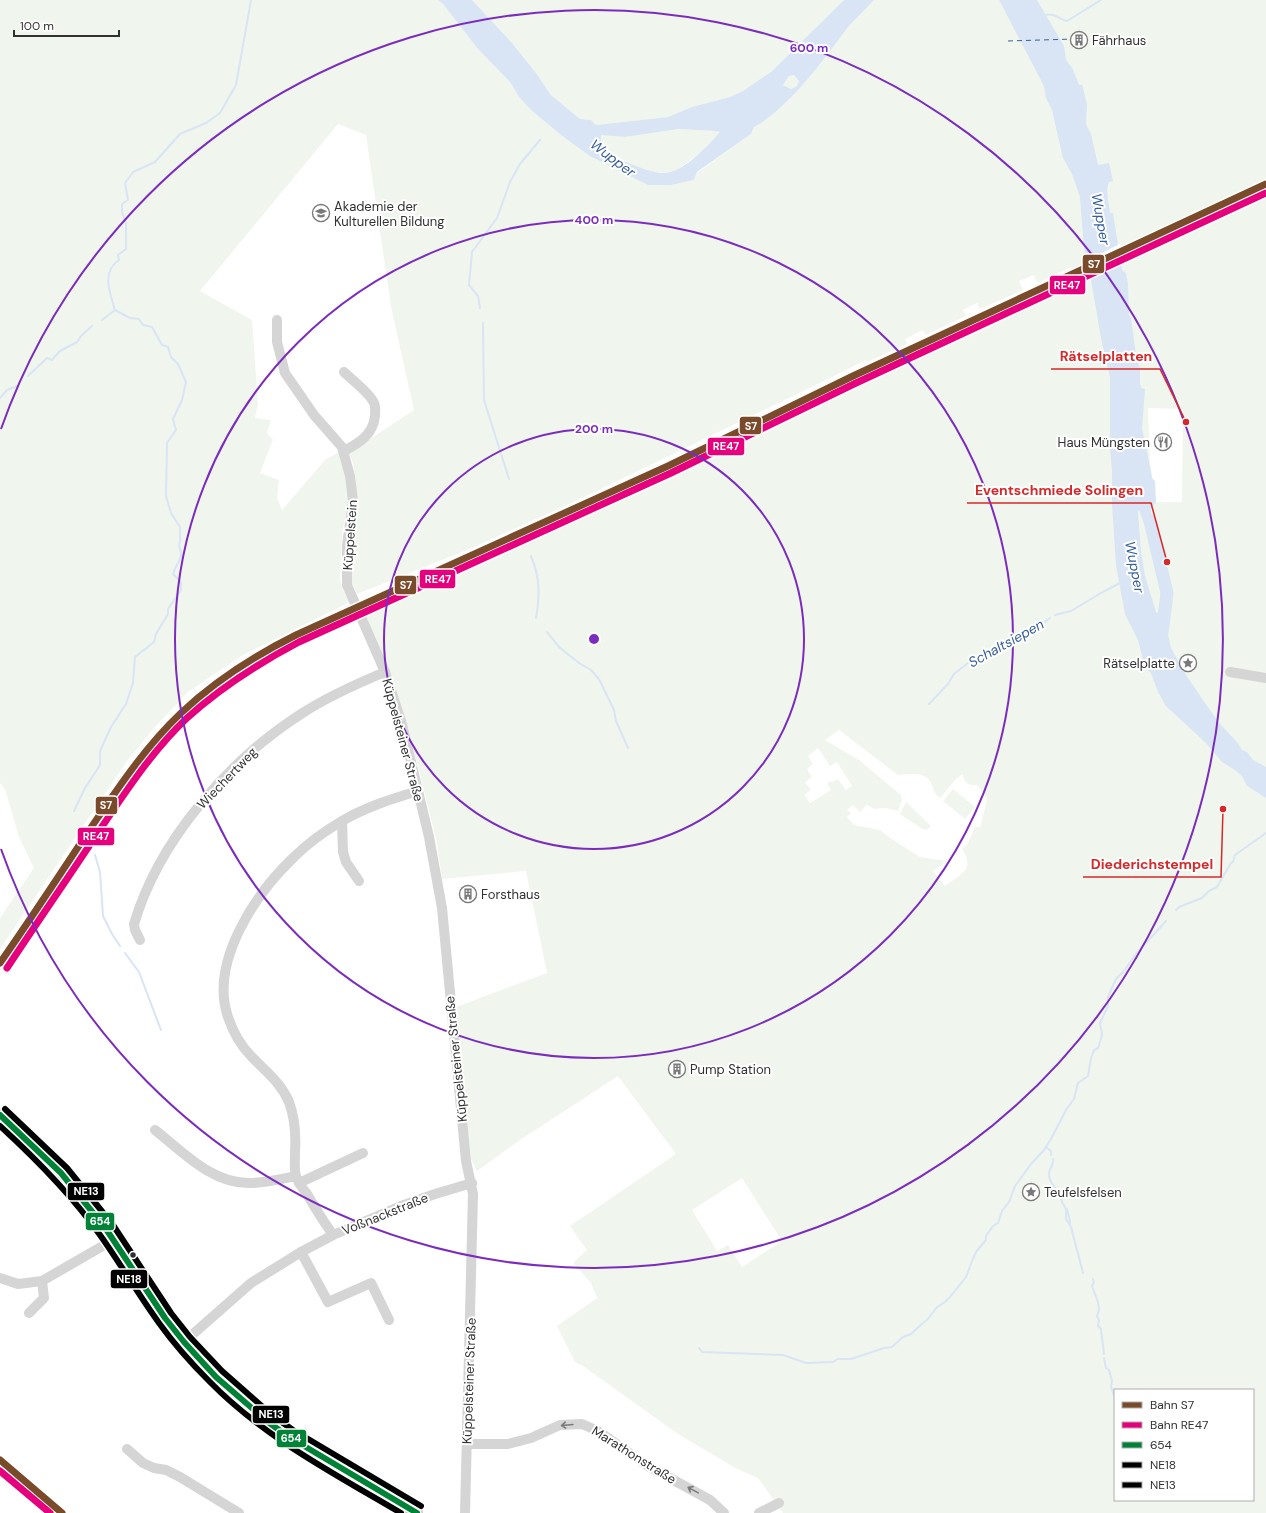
<svg xmlns="http://www.w3.org/2000/svg" width="1266" height="1513" font-family="'DM Sans',sans-serif">
<rect width="100%" height="100%" fill="#fff"/>
<g fill="#f0f6ed" fill-rule="evenodd">
<path d="M 0,0 L 438,0 L 443,4 L 478,49 L 510,82 L 519,97 L 531,110 L 561,135 L 580,147 L 671,185 L 694,180 L 697,173 L 751,134 L 754,127 C 781,113 812,75 830,51 C 837,43 842,34 849,26 C 857,17 866,9 874,0 L 999,0 L 1006,13 L 1048,20 L 1037,0 L 1266,0 L 1266,785 L 1247,786 L 1266,798 L 1266,1513 L 783,1513 L 758,1478 L 737,1469 L 678,1434 L 583,1366 L 575,1362 L 557,1326 L 597,1298 L 591,1283 L 573,1263 L 587,1250 L 570,1226 L 676,1154 L 618,1076 L 520,1140 L 477,1171 L 471,1159 L 456,1007 L 547,973 L 526,871 L 442,879 L 437,842 L 408,727 L 363,611 L 421,586 L 476,556 L 642,481 L 910,352 L 913,358 L 932,349 L 930,343 L 970,324 L 972,328 L 986,322 L 984,318 L 1027,298 L 1031,306 L 1044,299 L 1041,291 L 1072,277 L 1071,267 L 1037,283 L 1034,275 L 1019,281 L 1023,290 L 980,309 L 977,303 L 963,310 L 966,316 L 926,335 L 923,330 L 905,339 L 907,344 L 867,362 L 866,360 L 822,382 L 578,500 L 472,548 L 357,594 L 350,579 L 351,553 L 356,481 L 353,463 L 349,453 L 414,410 L 391,307 L 366,135 L 338,124 L 200,291 L 252,320 L 258,404 L 255,418 L 271,420 L 267,433 L 273,440 L 260,473 L 279,480 L 277,498 L 282,510 L 325,460 L 339,452 L 341,456 L 348,491 L 348,504 L 342,534 L 340,581 L 345,594 L 350,602 L 241,656 L 188,692 L 154,728 L 127,761 L 0,949 L 0,918 L 34,868 L 19,837 L 5,789 L 0,783 ZM 1148,408 L 1183,409 L 1182,502 L 1156,502 L 1150,462 ZM 839,730 L 898,775 C 910,774 926,770 932,785 C 934,792 934,793 940,798 L 956,779 L 963,774 C 963,782 969,786 977,785 L 987,798 L 986,804 L 980,827 L 975,827 L 967,845 L 962,849 C 976,869 960,875 945,886 L 933,871 L 947,861 L 920,857 L 890,838 L 880,830 L 854,825 L 847,817 L 851,813 L 847,810 L 853,805 L 860,812 L 865,807 L 866,804 L 874,809 L 884,808 L 898,811 L 902,800 L 901,795 L 859,760 L 825,740 ZM 818,748 L 830,766 L 837,762 L 852,786 L 846,790 L 838,779 L 832,782 L 831,781 L 827,783 L 831,790 L 810,803 L 804,795 L 811,790 L 805,782 L 812,777 L 807,769 L 813,764 L 808,756 ZM 742,1178 L 782,1241 L 742,1267 L 728,1245 L 717,1251 L 692,1210 ZM 1115,1390 L 1253,1390 L 1253,1500 L 1115,1500 Z"/>
<polygon points="472,0 844,0 772,71 743,91 730,97 692,107 668,117 596,125 591,120 580,119 551,95 536,73 512,43"/>
<polygon points="794,75 799,81 797,86 791,89 783,85 789,76"/>
<polygon points="679,129 716,131 720,132 708,147 677,170 662,173 635,167 605,149 600,139 600,135 606,135 625,137"/>
<polygon points="953,789 975,807 965,819 943,801"/>
<polygon points="906,802 931,826 928,829 924,830 900,814"/>
</g>
<g fill="#d9e4f4" fill-rule="evenodd">
<path d="M 438,0 L 472,0 L 512,43 L 536,73 L 551,95 L 580,119 L 591,120 L 596,125 L 668,117 L 692,107 L 730,97 L 743,91 L 772,71 L 844,0 L 874,0 C 866,9 857,17 849,26 C 842,34 837,43 830,51 C 812,75 781,113 754,127 L 751,134 L 697,172 L 694,180 L 671,185 L 648,185 L 590,156 L 561,135 L 531,110 L 519,97 L 510,82 L 478,49 L 443,4 ZM 794,75 L 799,81 L 797,86 L 791,89 L 783,85 L 789,76 ZM 679,129 L 715,131 L 720,132 C 711,143 689,165 676,170 C 672,172 665,173 661,173 C 645,171 597,155 601,135 L 625,137 Z"/>
<path d="M 999,0 L 1037,0 L 1064,46 L 1066,60 L 1073,69 L 1079,85 L 1082,85 L 1087,104 L 1086,124 L 1091,134 L 1098,165 L 1109,163 L 1113,181 L 1109,182 C 1105,191 1109,203 1110,213 L 1113,213 L 1122,270 L 1126,273 L 1128,284 L 1129,315 L 1131,318 L 1136,355 L 1140,369 L 1140,384 L 1141,388 L 1145,389 L 1142,429 L 1146,446 L 1152,478 L 1155,481 L 1156,502 L 1151,509 L 1154,538 L 1150,539 L 1139,510 L 1138,512 L 1141,552 L 1145,576 L 1156,612 L 1164,617 L 1171,648 L 1184,672 L 1205,703 L 1220,724 L 1237,742 L 1242,750 L 1247,752 L 1253,760 L 1266,767 L 1266,798 L 1247,786 L 1242,776 L 1235,770 L 1222,762 L 1206,743 L 1166,706 L 1158,692 L 1151,673 L 1142,665 L 1142,655 L 1138,640 L 1125,614 L 1116,565 L 1112,505 L 1112,470 L 1110,449 L 1110,377 L 1101,338 L 1090,274 L 1084,249 L 1080,197 L 1072,174 L 1063,158 L 1052,110 L 1046,98 L 1044,86 Z"/>
<path d="M 1162,588 L 1170,588 C 1172,600 1175,607 1167,617 L 1161,612 Z"/>
</g>
<polygon fill="#fff" points="1120,244 1122,253 1087,269 1085,261"/>
<g fill="none" stroke-linecap="round" stroke-linejoin="round">
<g stroke="#d9e4f4" stroke-width="2">
<path d="M 1044,15 C 1057,13 1056,18 1067,21 L 1101,0"/>
<polyline points="480,308 478,296 469,285 472,252 497,218 510,182 520,164 540,140"/>
<polyline points="102,320 115,310"/>
<polyline points="483,323 484,400 509,479"/>
<polyline points="28,376 47,358 52,360 60,351 77,342 81,336 92,326"/>
<polyline points="0,398 7,390 17,386"/>
<path d="M 531,556 C 540,577 540,596 536,618"/>
<polyline points="1055,615 1071,611 1101,593 1120,583"/>
<polyline points="547,632 559,647 579,663 591,670 599,679 614,710 616,721 628,748"/>
<polyline points="929,704 948,684 954,674 968,663 1032,631 1050,618"/>
<path d="M 74,811 L 85,788 L 100,765 L 100,751 L 111,727 L 126,704 L 133,683 L 135,657 L 154,642 L 156,634 L 168,614 L 168,609 L 181,590 L 181,582 L 173,574 C 176,563 185,558 179,546 L 180,541 L 180,527 L 171,513 L 166,496 L 167,443 L 176,430 L 173,419 L 182,400 L 186,382 L 178,364 L 171,357 L 168,347 L 162,345 L 152,327 L 143,325 L 139,319 L 130,318 L 115,310 C 110,293 101,272 119,260 L 118,255 L 126,249 L 126,223 L 122,212 L 122,204 L 128,200 L 125,183 L 133,172 L 155,162 L 180,134 L 206,123 L 220,113 L 236,85 L 251,0"/>
<polyline points="95,855 100,872 103,916 112,934 120,946"/>
<polyline points="1176,910 1179,907 1202,898 1209,891 1217,887 1231,863 1233,862 1235,855 1266,833"/>
<polyline points="125,953 139,972 161,1030"/>
<polyline points="1046,1147 1051,1151 1051,1155"/>
<path d="M 1053,1159 C 1054,1165 1049,1168 1049,1174 C 1049,1181 1056,1190 1060,1194 L 1062,1202 L 1066,1209 L 1066,1219 L 1071,1227 L 1083,1273"/>
<polyline points="1067,1209 1070,1221 1070,1223"/>
<polyline points="1093,1279 1094,1282 1092,1286 1098,1302 1099,1310 1097,1316 1099,1320 1098,1326 1101,1329 1104,1354"/>
<polyline points="699,1348 702,1352 783,1355 806,1363 833,1362 838,1359 851,1359 884,1348 892,1347 903,1337 911,1334 924,1322 927,1320 937,1307 945,1302 950,1297 966,1277 972,1261 976,1252 986,1240 986,1236 993,1226 998,1223 1002,1211 1009,1202 1015,1186 1031,1164 1044,1150 1051,1139 1066,1110 1074,1099 1078,1083 1088,1076 1091,1058 1094,1050 1098,1048 1101,1039 1102,1034 1100,1023 1108,1006 1108,997 1116,979 1124,971 1135,955 1166,921"/>
<polyline points="1104,1358 1106,1368 1109,1370 1112,1381 1111,1387 1115,1398"/>
</g>
<polyline stroke="#d9e4f4" stroke-width="13" points="1150,521 1167,593 1162,633"/>
<polyline stroke="#365f9b" stroke-width="1" stroke-dasharray="5 4" stroke-linecap="butt" points="1008,41 1074,39"/>
<g stroke="#d5d5d5" stroke-width="10">
<polyline points="277,320 277,342 285,373 314,415 342,447 350,476 353,501 347,546 347,585 385,672 402,724 429,837 442,908 466,1161 473,1194 465,1513"/>
<path d="M 344,372 C 352,380 370,393 374,403 C 376,407 375,412 375,416 C 373,435 359,443 344,451"/>
<polyline points="1230,672 1266,678"/>
<polyline points="342,821 343,852 346,862 359,881"/>
<path d="M 140,940 L 135,930 L 134,924 C 159,840 228,761 301,714 C 327,697 356,684 385,672"/>
<path d="M 155,1130 C 183,1152 212,1184 250,1183 C 265,1183 281,1179 296,1176"/>
<polyline points="299,1183 363,1153"/>
<path d="M 333,1235 C 324,1222 315,1208 307,1194 C 303,1189 298,1183 296,1176 C 294,1169 295,1160 295,1152 C 296,1135 295,1118 289,1102 C 280,1081 265,1071 251,1056 C 240,1045 233,1032 228,1017 C 209,962 256,893 294,857 C 308,843 325,831 342,821 C 366,807 391,799 418,791"/>
<polyline points="301,1252 328,1302 371,1283 389,1320"/>
<polyline points="0,1278 18,1284 42,1281 113,1240"/>
<polyline points="29,1313 44,1298 42,1281"/>
<polyline points="184,1342 251,1283 301,1252 333,1235 401,1206 435,1194 472,1183"/>
<polyline points="467,1444 508,1444 531,1438 560,1425 582,1424 598,1431 648,1466 710,1500 724,1513"/>
<polyline points="127,1449 143,1463 154,1468 166,1470 180,1477 239,1513"/>
<polyline points="759,1513 779,1503"/>
</g>
<polyline stroke="#c9c9c9" stroke-width="12" points="0,1115 37,1149 61,1173 87,1205 106,1229 165,1318 184,1342 216,1377 268,1422 289,1437 417,1513"/>
<g stroke="#fff" stroke-width="9">
<polyline id="bus-1" points="0,1115 61,1173 106,1229 165,1318 184,1342 216,1377 268,1422 289,1437 417,1513"/>
</g>
<g stroke="#fff" stroke-width="9">
<path id="bus-2" d="M 0,1126 C 36,1159 71,1194 100,1235 C 120,1263 138,1294 159,1323 C 174,1344 192,1364 210,1382 C 265,1438 335,1474 401,1513"/>
</g>
<g stroke="#fff" stroke-width="9">
<polyline id="bus-3" points="5,1109 67,1168 113,1225 171,1313 190,1337 222,1371 273,1416 293,1430 421,1506"/>
</g>
<use href="#bus-1" stroke="#008237" stroke-width="6"/>
<use href="#bus-2" stroke="#000" stroke-width="6"/>
<use href="#bus-3" stroke="#000" stroke-width="6"/>
<g stroke="#fff" stroke-width="10">
<g id="rail-1">
<path d="M 0,963 C 30,920 59,876 88,832 C 116,791 144,748 181,713 C 215,681 254,656 296,635 L 668,466 L 853,376 L 1266,184"/>
<polyline points="0,1460 62,1513"/>
</g>
</g>
<g stroke="#fff" stroke-width="10">
<g id="rail-2">
<path d="M 7,968 C 36,924 66,881 95,837 C 123,796 150,753 187,718 C 221,687 259,663 299,642 L 671,473 L 856,383 L 1266,193"/>
<polyline points="0,1471 50,1513"/>
</g>
</g>
<use href="#rail-1" stroke="#7a4b2a" stroke-width="7"/>
<use href="#rail-2" stroke="#e5007d" stroke-width="7"/>
</g>
<defs><path id="oneway-shaft" d="M-6 0H5M1.5-3L5.5 0L1.5 3" fill="none" stroke-width="1.6" stroke-linecap="round" stroke-linejoin="round"/></defs>
<g stroke="#7b7b7b">
<use href="#oneway-shaft" transform="translate(567 1425) rotate(175)"/>
<use href="#oneway-shaft" transform="translate(693 1490) rotate(-151)"/>
</g>
<g fill="none" stroke="#7b2cbf" stroke-width="2">
<circle cx="594" cy="639" r="210"/>
<circle cx="594" cy="639" r="419"/>
<path d="M1 429A629 629 0 1 1 1 849"/>
</g>
<defs>
<g id="building-ring" transform="scale(0.9)"><circle r="9.5" fill="#fff" stroke="#797979" stroke-width="1.5"/><path d="M-4-6H4V6H1V3H-1V6H-4ZM-2.5-4.3h1.7v1.8h-1.7ZM.8-4.3h1.7v1.8H.8ZM-2.5-1h1.7V.8h-1.7ZM.8-1h1.7V.8H.8Z" fill="#797979"/></g>
<g id="university-ring" transform="scale(0.9)"><circle r="9.5" fill="#fff" stroke="#797979" stroke-width="1.5"/><path d="M0-5L7-2L0 1L-7-2ZM-4 1L0 2.5L4 1V4Q0 6-4 4Z" fill="#797979"/></g>
<g id="restaurant-ring" transform="scale(0.9)"><circle r="9.5" fill="#fff" stroke="#797979" stroke-width="1.5"/><path d="M-5-6h1v4h1v-4h1v4h1v-4h1v5L-1.5 .5V6h-2V.5L-5-1ZM5-6V6H3V1.5H1.5Q1.5-4 5-6Z" fill="#797979"/></g>
<g id="sight-ring" transform="scale(0.9)"><circle r="9.5" fill="#fff" stroke="#797979" stroke-width="1.5"/><path d="M0-6L1.8-2.2L6-1.7L2.9 1.2L3.7 5.4L0 3.3L-3.7 5.4L-2.9 1.2L-6-1.7L-1.8-2.2Z" fill="#797979"/></g>
</defs>
<g fill-rule="evenodd">
<use href="#building-ring" x="1079" y="40"/>
<use href="#university-ring" x="321" y="213"/>
<use href="#restaurant-ring" x="1163" y="442"/>
<use href="#sight-ring" x="1188" y="663"/>
<use href="#building-ring" x="468" y="894"/>
<use href="#building-ring" x="677" y="1069"/>
<use href="#sight-ring" x="1031" y="1192"/>
</g>
<circle fill="#313131" stroke="#fff" stroke-width="1.5" cx="133" cy="1255" r="3.5"/>
<g text-anchor="middle" dominant-baseline="central" stroke-width="4" stroke-linejoin="round" paint-order="stroke">
<g font-size="13" fill="#313131" stroke="#fff" text-anchor="start">
<text x="1092" y="40">Fährhaus</text>
<text x="334" y="206">Akademie der<tspan x="334" dy="15">Kulturellen Bildung</tspan></text>
<text x="1150" y="442" text-anchor="end">Haus Müngsten</text>
<text x="1175" y="663" text-anchor="end">Rätselplatte</text>
<text x="481" y="894">Forsthaus</text>
<text x="690" y="1069">Pump Station</text>
<text x="1044" y="1192">Teufelsfelsen</text>
</g>
<g font-size="13" fill="#313131" stroke="#fff">
<text transform="translate(350 535) rotate(-86)">Küppelstein</text>
<text transform="translate(403 740) rotate(75)">Küppelsteiner Straße</text>
<text transform="translate(227 778) rotate(-46)">Wiechertweg</text>
<text transform="translate(456 1059) rotate(-96)">Küppelsteiner Straße</text>
<text transform="translate(385 1214) rotate(-22)">Voßnackstraße</text>
<text transform="translate(469 1381) rotate(-88)">Küppelsteiner Straße</text>
<text transform="translate(634 1455) rotate(32)">Marathonstraße</text>
</g>
<g font-size="14" font-style="italic" fill="#365f9b" stroke="#fff">
<text transform="translate(613 158) rotate(37)">Wupper</text>
<text transform="translate(1101 219) rotate(80)">Wupper</text>
<text transform="translate(1135 567) rotate(79)">Wupper</text>
<text transform="translate(1006 643) rotate(-29)">Schaltsiepen</text>
</g>
</g>
<circle cx="594" cy="639" r="6" fill="#7b2cbf" stroke="#fff" stroke-width="2"/>
<g font-size="12" text-anchor="middle" font-weight="bold" fill="#7b2cbf" stroke="#fff" stroke-width="4" stroke-linejoin="round" paint-order="stroke">
<text x="809" y="52">600 m</text>
<text x="594" y="224">400 m</text>
<text x="594" y="433">200 m</text>
</g>
<path fill="none" stroke="#d62828" stroke-width="1.5" d="M1186 422L1160 369H1051M1167 562L1151 503H967M1223 809L1221 877H1083"/>
<g fill="#d62828" stroke="#fff" stroke-width="1.5">
<circle cx="1186" cy="422" r="4"/>
<circle cx="1167" cy="562" r="4"/>
<circle cx="1223" cy="809" r="4"/>
</g>
<g font-size="14" text-anchor="middle" font-weight="bold" fill="#d62828" stroke="#fff" stroke-width="4" stroke-linejoin="round" paint-order="stroke">
<text x="1106" y="361">Rätselplatten</text>
<text x="1059" y="495">Eventschmiede Solingen</text>
<text x="1152" y="869">Diederichstempel</text>
</g>
<g stroke="#fff" stroke-width="1.5">
<rect x="1082" y="254" width="23" height="20" rx="4" fill="#7a4b2a"/>
<rect x="1049" y="275" width="37" height="20" rx="4" fill="#e5007d"/>
<rect x="739" y="416" width="23" height="19" rx="4" fill="#7a4b2a"/>
<rect x="707" y="437" width="38" height="19" rx="4" fill="#e5007d"/>
<rect x="419" y="569" width="37" height="20" rx="4" fill="#e5007d"/>
<rect x="394" y="575" width="23" height="20" rx="4" fill="#7a4b2a"/>
<rect x="95" y="796" width="23" height="19" rx="4" fill="#7a4b2a"/>
<rect x="77" y="827" width="38" height="19" rx="4" fill="#e5007d"/>
<rect x="67" y="1182" width="38" height="19" rx="4" fill="#000"/>
<rect x="85" y="1212" width="30" height="19" rx="4" fill="#008237"/>
<rect x="110" y="1269" width="38" height="20" rx="4" fill="#000"/>
<rect x="252" y="1405" width="38" height="19" rx="4" fill="#000"/>
<rect x="276" y="1429" width="31" height="19" rx="4" fill="#008237"/>
</g>
<g font-size="11" text-anchor="middle" font-weight="bold" fill="#fff">
<text x="1094" y="268">S7</text>
<text x="1067" y="289">RE47</text>
<text x="751" y="430">S7</text>
<text x="726" y="450">RE47</text>
<text x="438" y="583">RE47</text>
<text x="406" y="589">S7</text>
<text x="106" y="809">S7</text>
<text x="96" y="840">RE47</text>
<text x="86" y="1195">NE13</text>
<text x="100" y="1225">654</text>
<text x="129" y="1283">NE18</text>
<text x="271" y="1418">NE13</text>
<text x="291" y="1442">654</text>
</g>
<rect x="1114" y="1389" width="140" height="112" fill="#ffffff" stroke="#adadad"/>
<rect x="1122" y="1402" width="20" height="6" fill="#7a4b2a" stroke="#adadad"/>
<text x="1150" y="1409" font-size="12" fill="#313131">Bahn S7</text>
<rect x="1122" y="1422" width="20" height="6" fill="#e5007d" stroke="#adadad"/>
<text x="1150" y="1429" font-size="12" fill="#313131">Bahn RE47</text>
<rect x="1122" y="1442" width="20" height="6" fill="#008237" stroke="#adadad"/>
<text x="1150" y="1449" font-size="12" fill="#313131">654</text>
<rect x="1122" y="1462" width="20" height="6" fill="#000000" stroke="#adadad"/>
<text x="1150" y="1469" font-size="12" fill="#313131">NE18</text>
<rect x="1122" y="1482" width="20" height="6" fill="#000000" stroke="#adadad"/>
<text x="1150" y="1489" font-size="12" fill="#313131">NE13</text>
<path d="M14 30v6h105v-6" fill="none" stroke="#313131" stroke-width="2"/>
<text x="20" y="30" font-size="12" fill="#313131" stroke="#ffffff" stroke-width="3" paint-order="stroke">100 m</text>
</svg>
